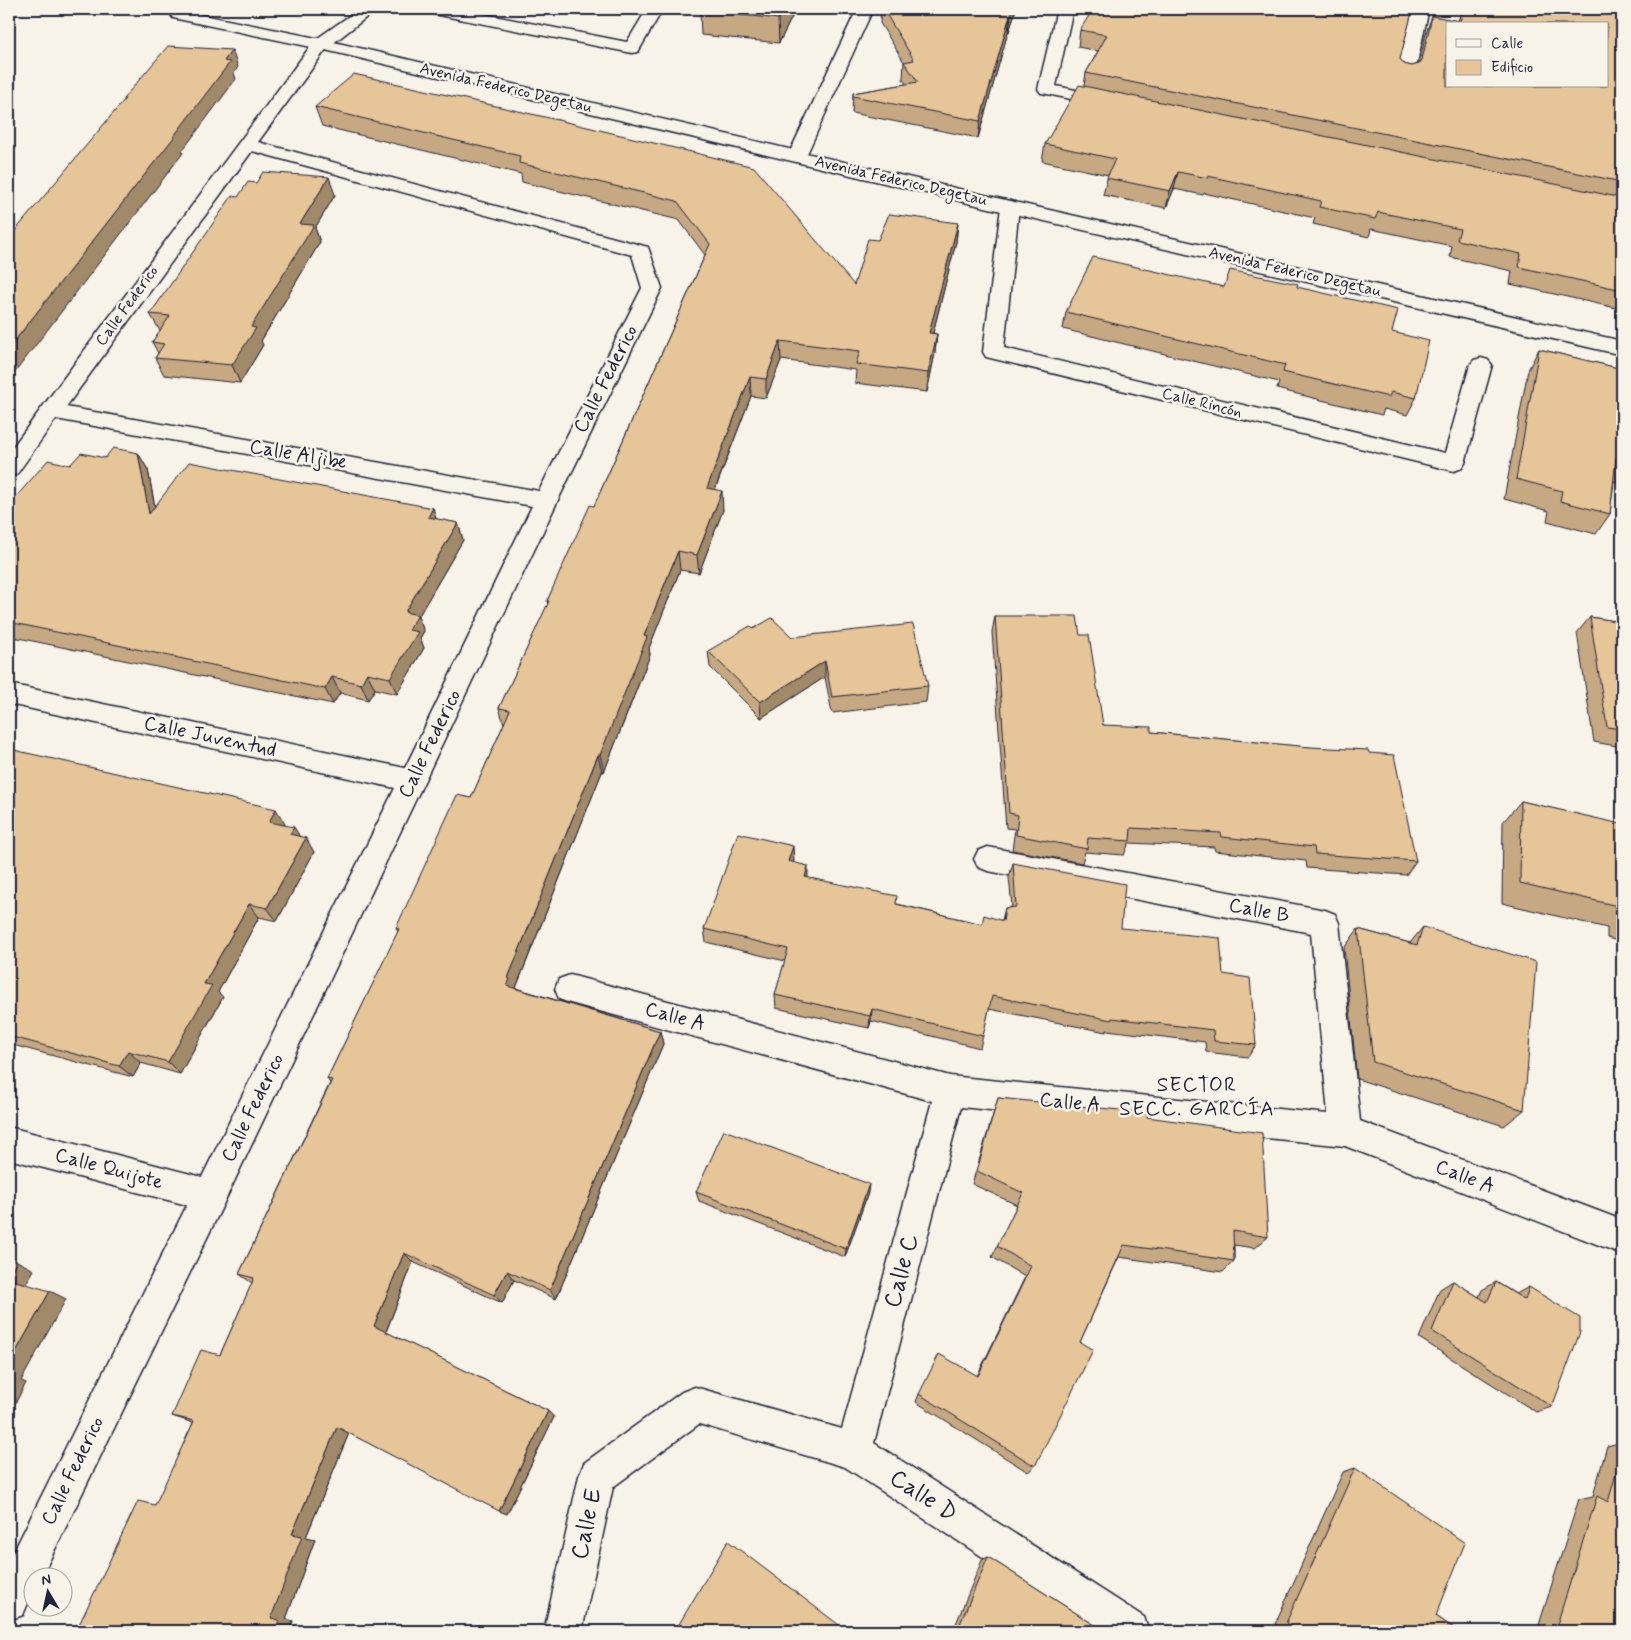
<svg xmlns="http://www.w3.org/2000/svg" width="1631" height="1640" font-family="Mynerve,sans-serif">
<rect width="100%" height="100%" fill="#f7f3e8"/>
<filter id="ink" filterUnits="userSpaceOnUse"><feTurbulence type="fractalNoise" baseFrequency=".02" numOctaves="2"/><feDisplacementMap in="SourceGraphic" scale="10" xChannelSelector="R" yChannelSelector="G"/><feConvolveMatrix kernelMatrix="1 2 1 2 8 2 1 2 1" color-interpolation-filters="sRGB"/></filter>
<g filter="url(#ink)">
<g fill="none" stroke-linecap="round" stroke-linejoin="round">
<g stroke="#22223b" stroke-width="3">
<g id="service">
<polygon points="426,9 458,9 627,42 647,9 663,9 638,52 632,53 434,14 428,12"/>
<polygon points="857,9 873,9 806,156 803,160 797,161 791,160 788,156"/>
</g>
</g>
<g stroke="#22223b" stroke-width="3">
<g id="minor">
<path d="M 359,9 L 377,9 L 327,48 L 258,142 L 648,247 L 662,288 L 558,500 L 222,1207 L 41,1578 L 32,1578 L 32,1594 L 23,1615 L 9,1620 L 9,1561 L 187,1205 L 9,1159 L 9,1127 L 202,1177 L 395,788 L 9,704 L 9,684 L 405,768 L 532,506 L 56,419 L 17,474 L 9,476 L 9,452 L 315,40 ZM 252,151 L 632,255 L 642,288 L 539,491 L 66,407 Z"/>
<polygon points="1057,9 1073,9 1056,86 1115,98 1118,102 1115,106 1109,107 1047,94 1041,93 1038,89"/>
<polygon points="1413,9 1429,9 1414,76 1411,80 1405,81 1399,80 1396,76"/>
<polygon points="1010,201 1017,203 1019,207 1004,348 1445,453 1470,365 1474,360 1481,358 1488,360 1492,365 1465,463 1462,468 1454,471 986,357 983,352 1001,207 1003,203"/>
<polygon points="988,847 1325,910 1335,914 1339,923 1360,1121 1622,1220 1622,1254 1345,1146 961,1107 874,1443 1144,1617 1149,1631 1096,1631 845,1467 699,1424 613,1487 582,1631 544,1631 579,1476 584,1463 682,1392 695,1387 842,1429 932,1101 570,1003 559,999 555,989 559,979 570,975 950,1076 1328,1114 1311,933 988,871 978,867 974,859 978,851"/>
</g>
</g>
<g stroke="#22223b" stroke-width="3">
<polygon id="tertiary" points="179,10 321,39 1010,201 1622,341 1622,355 1010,213 321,49 173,18 171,15 173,12"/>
</g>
<use href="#service" fill="#f7f3e8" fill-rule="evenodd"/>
<use href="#minor" fill="#f7f3e8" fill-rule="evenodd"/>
<use href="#tertiary" fill="#f7f3e8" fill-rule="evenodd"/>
</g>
<g fill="#c6a983" stroke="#22223b">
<polygon points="700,9 796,9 779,43 701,35 700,10"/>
<polygon points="881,9 905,9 935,12 1016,9 1009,32 1008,32 978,138 852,113 853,93 906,84 903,79 904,62 880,23"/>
<polygon points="1462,9 1622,9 1622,308 1617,306 1616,308 1510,284 1512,271 1450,257 1452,246 1371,229 1369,237 1313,224 1315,218 1204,193 1203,195 1174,189 1166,208 1103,195 1108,175 1042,161 1045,144 1084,86 1086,73 1098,51 1078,47 1080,30 1400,59 1404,64 1412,66 1419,64 1426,33 1432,16 1458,21"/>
<polygon points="315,107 558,120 854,285 878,240 958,223 956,242 933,333 937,334 935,353 927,392 855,383 856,370 781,360 766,398 751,396 715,490 723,510 699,573 680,570 649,648 650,655 629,709 604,772 602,772 516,988 660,1031 663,1044 556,1299 514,1280 502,1303 413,1262 386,1332 548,1411 554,1417 507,1514 349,1433 306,1537 315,1539 286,1619 293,1621 289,1631 156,1505 193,1423 172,1416 220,1355 252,1283 239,1274 330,1083 327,1079 398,932 396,928 471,798 504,724 499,708 548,604 547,601 594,506 705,255 679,220 522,182 521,174 322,126"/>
<polygon points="335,195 315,228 320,242 261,341 263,345 240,383 164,375 155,358 158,353 152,342 160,331 150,314 238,197"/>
<polygon points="1297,287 1392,332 1416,398 1407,415 1384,409 1382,415 1277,389 1279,382 1063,329 1066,312"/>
<polygon points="1539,349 1622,369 1622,483 1614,481 1610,514 1596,534 1547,521 1549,511 1504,499 1528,370"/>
<polygon points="138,453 148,470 155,507 433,508 436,519 458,523 463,540 418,617 424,631 420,638 424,648 397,694 375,689 368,700 340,693 333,704 9,636 9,505 70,465 105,458"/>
<polygon points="995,616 1080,635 1103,725 1151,732 1369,753 1416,861 1406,875 1307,868 1306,861 1215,851 1214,847 1129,843 1124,855 1085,852 1082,863 1012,850 1015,829 1006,828 992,632"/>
<polygon points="1590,617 1622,622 1622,747 1594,742 1577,633"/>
<polygon points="753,629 792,637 928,686 926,702 832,713 825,677 761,718 710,667 708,651"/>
<polygon points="9,749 285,824 284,825 300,837 314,852 277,921 259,917 218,992 223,997 180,1074 141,1063 133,1077 9,1044"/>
<polygon points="1521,801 1618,824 1620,822 1622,823 1622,942 1607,938 1607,928 1502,903 1503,822"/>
<polygon points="794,860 793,863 808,878 897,904 982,924 1002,920 1005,908 1012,907 1009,877 1013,863 1121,928 1223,974 1256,1045 1248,1057 1206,1052 1205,1042 1107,1030 1106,1032 989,1009 980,1048 871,1021 869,1028 776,1008 775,995 785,961 706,942 704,929"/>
<polygon points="1423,927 1524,1110 1504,1126 1357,1079 1344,948 1358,929 1410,943"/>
<polygon points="998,1098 1147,1117 1268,1237 1255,1248 1234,1245 1234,1261 1223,1272 1119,1257 1080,1342 1035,1466 1028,1472 916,1402 919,1394 977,1376 1025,1277 992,1257 1017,1205 972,1184"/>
<polygon points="696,1192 868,1193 845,1257 699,1201"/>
<polygon points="1453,1281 1479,1297 1482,1290 1496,1282 1516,1294 1529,1287 1552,1407 1536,1412 1419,1338 1440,1289"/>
<polygon points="1622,1442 1622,1631 1537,1631 1579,1499 1593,1496 1607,1446"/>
<polygon points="1355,1468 1436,1616 1458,1631 1285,1631 1275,1624 1343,1472"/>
<polygon points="988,1557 1104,1631 953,1631 982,1560"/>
</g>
<g fill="#a18a6a" stroke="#22223b">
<polygon points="783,9 796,9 779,43 778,19"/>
<polygon points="1013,9 1016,9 1009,32 1011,15"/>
<polygon points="1010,15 1008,32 978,138 980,121"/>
<polygon points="232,50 238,67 234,73 236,79 182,151 183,153 9,380 9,348 174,136 224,61"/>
<polygon points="1178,172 1174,189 1166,208 1170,191"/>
<polygon points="329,177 335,195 315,228 320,242 261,341 263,345 240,383 232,365 251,327 300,224"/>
<polygon points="958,223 956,242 928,352 929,333"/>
<polygon points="937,334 935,353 927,392 928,373"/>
<polygon points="780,341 781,360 766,398 766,379"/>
<polygon points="750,377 751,396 708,507 707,488"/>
<polygon points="138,453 148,470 159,531 149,514"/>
<polygon points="722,491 723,510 699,573 697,555"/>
<polygon points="433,508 438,525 428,517"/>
<polygon points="458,523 463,540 418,617 424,631 420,638 424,648 397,694 390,678 409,630 405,612"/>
<polygon points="678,551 680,570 649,648 650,655 604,772 600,755 644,636"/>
<polygon points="825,661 825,677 761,718 760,702"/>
<polygon points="367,673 375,689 368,700 361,684"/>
<polygon points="332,677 340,693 333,704 325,689"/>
<polygon points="598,755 602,772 515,990 507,986 508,978"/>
<polygon points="276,809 285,824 278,836 269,822"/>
<polygon points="294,827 303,842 290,834"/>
<polygon points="306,838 314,852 277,921 267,908"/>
<polygon points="793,846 794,860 788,875 788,861"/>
<polygon points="808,866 808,880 805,877"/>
<polygon points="249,904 259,917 218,992 223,997 180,1074 168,1062 204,984"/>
<polygon points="872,1009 871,1021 869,1028 870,1016"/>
<polygon points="660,1031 663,1044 556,1299 550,1290"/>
<polygon points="128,1051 141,1063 133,1077 119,1066"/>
<polygon points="869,1184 868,1193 845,1257 846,1249"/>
<polygon points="404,1253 413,1262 385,1334 374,1326"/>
<polygon points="17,1261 34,1270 24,1287 9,1280 9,1275"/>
<polygon points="507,1271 514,1280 502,1303 494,1295"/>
<polygon points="50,1291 66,1299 21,1381 26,1383 9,1415 9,1364"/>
<polygon points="548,1411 554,1417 507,1514 499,1511"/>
<polygon points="337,1427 349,1433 306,1537 315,1539 286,1619 293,1621 289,1631 275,1631 271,1618 292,1534"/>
</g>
<g fill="#e6c598" stroke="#22223b" fill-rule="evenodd">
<polygon points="700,9 783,9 778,19 700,10"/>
<polygon points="883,9 905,9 935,12 936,9 1013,9 1011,15 1010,15 980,121 853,96 853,93 918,82 904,62 914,60"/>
<path d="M 1093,9 L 1395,9 L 1412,12 L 1400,59 L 1404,64 L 1412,66 L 1419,64 L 1422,60 L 1432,16 L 1460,21 L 1464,9 L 1622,9 L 1622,182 L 1086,73 L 1107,35 L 1080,30 ZM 1447,24 L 1607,24 L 1607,86 L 1447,86 Z"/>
<polygon points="168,46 232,50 224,61 230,62 174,136 175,136 9,348 9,238 125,99 123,99"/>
<polygon points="354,74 558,120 754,167 854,285 868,239 878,240 889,214 958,223 929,333 937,334 928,373 856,364 860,351 780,341 766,379 750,377 707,488 722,491 697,555 678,551 644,636 647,637 625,692 600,755 598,755 508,978 510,979 507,986 660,1031 550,1290 507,1271 494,1295 404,1253 374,1326 548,1411 499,1511 337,1427 292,1534 302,1536 271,1618 279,1620 275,1631 76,1631 138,1501 155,1505 194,1421 172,1416 201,1350 220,1355 254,1278 239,1274 332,1080 327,1079 399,929 396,928 457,795 471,798 510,710 499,708 549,601 547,601 590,505 594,506 710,244 677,201 519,163 520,156 315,107"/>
<polygon points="1079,85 1622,198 1622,290 1519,267 1521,254 1457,240 1460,229 1378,212 1375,219 1319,207 1321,201 1208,176 1208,178 1178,172 1170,191 1107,178 1115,159 1045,144"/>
<polygon points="263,172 329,177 300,224 314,225 251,327 256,328 232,365 155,358 164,344 152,342 170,316 150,314 232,196 238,197 248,182 256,183"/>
<polygon points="1093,257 1224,287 1230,270 1298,284 1297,287 1398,310 1392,332 1429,341 1416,398 1391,392 1389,397 1283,372 1285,365 1066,312"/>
<polygon points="1539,349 1622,369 1622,459 1616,458 1610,514 1560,501 1562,491 1516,479"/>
<polygon points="113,448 138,453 149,514 189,462 433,508 428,517 458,523 405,612 418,615 409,630 418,632 390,678 367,673 361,684 332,677 325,689 9,622 9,505 48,460 70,465 81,453 105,458"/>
<polygon points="995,616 1077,616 1080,635 1089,635 1103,725 1151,727 1151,732 1310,747 1368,750 1369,753 1394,755 1416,861 1315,854 1314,847 1222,837 1221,833 1131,828 1130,841 1088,838 1087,849 1016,835 1018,815 1009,813"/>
<polygon points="1590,617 1622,622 1622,729 1607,727"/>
<polygon points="772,618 792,637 913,624 928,686 832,697 825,661 760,702 708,651 750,626 753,629"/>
<polygon points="9,749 276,809 269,822 294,827 290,834 306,838 267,908 249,904 204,984 212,985 168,1062 128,1051 119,1066 9,1036"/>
<polygon points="1521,801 1621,824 1620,822 1622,823 1622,907 1520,883"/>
<polygon points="738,833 793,846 788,861 808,866 805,877 897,896 896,904 982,924 984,915 1003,921 1005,908 1016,907 1013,863 1125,884 1121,928 1220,938 1223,974 1250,978 1256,1045 1214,1041 1213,1030 1112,1018 1111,1020 992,996 983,1036 872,1009 870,1016 775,995 788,949 704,929"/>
<polygon points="1423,927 1536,962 1524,1110 1373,1062 1358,929 1417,945"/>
<polygon points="998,1098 1130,1111 1148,1114 1147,1117 1262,1133 1268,1237 1233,1231 1234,1261 1124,1245 1080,1342 1093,1350 1035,1466 919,1394 939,1354 978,1376 1031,1266 997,1246 1023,1193 977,1171"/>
<polygon points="724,1130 869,1184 846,1249 696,1192"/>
<polygon points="9,1259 17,1261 9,1275"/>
<polygon points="9,1279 50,1291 9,1364"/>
<polygon points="1453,1281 1487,1302 1496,1282 1525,1300 1529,1287 1580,1318 1580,1332 1552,1407 1432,1331"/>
<polygon points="1622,1453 1622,1631 1555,1631 1597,1496 1608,1502"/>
<polygon points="1355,1468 1465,1543 1436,1616 1458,1631 1297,1631 1286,1623"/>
<polygon points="728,1541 847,1631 675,1631"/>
<polygon points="988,1557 1104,1631 957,1631"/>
</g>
</g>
<g text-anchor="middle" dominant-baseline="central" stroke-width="5" stroke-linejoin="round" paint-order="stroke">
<g font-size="16" fill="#22223b" stroke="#f7f3e8">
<text transform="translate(506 88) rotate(13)">Avenida Federico Degetau</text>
<text transform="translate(901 181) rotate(13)">Avenida Federico Degetau</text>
<text transform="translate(1295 272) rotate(13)">Avenida Federico Degetau</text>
<text transform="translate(127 306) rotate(-54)">Calle Federico</text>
<text transform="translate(1202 403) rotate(14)">Calle Rincón</text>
</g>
<g font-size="20" fill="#22223b" stroke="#f7f3e8">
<text transform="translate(606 379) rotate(-63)">Calle Federico</text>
<text transform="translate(298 455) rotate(10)">Calle Aljibe</text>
<text transform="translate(210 737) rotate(12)">Calle Juventud</text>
<text transform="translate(430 744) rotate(-64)">Calle Federico</text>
<text transform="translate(1259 911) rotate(11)">Calle B</text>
<text transform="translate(675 1017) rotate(15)">Calle A</text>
<text transform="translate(1070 1103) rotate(6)">Calle A</text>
<text transform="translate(253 1108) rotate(-64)">Calle Federico</text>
<text transform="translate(109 1169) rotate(15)">Calle Quijote</text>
<text transform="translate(1465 1177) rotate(21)">Calle A</text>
<text transform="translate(73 1471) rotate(-64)">Calle Federico</text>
</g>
<g font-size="21" letter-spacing="1" fill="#22223b" stroke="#f7f3e8">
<text x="1197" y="1085">SECTOR<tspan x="1197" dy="24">SECC. GARCÍA</tspan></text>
</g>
<g font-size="24" fill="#22223b" stroke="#f7f3e8">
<text transform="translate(902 1271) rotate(-75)">Calle C</text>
<text transform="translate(923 1496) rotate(33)">Calle D</text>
<text transform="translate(587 1524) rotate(-78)">Calle E</text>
</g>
</g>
<rect width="1631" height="1640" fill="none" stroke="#f7f3e8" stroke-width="30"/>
<rect x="15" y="15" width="1601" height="1610" fill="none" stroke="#22223b" stroke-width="2" filter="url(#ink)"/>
<rect x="1446" y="22" width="162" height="65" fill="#f7f3e8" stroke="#a29fa3"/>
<rect x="1456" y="39" width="25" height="8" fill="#f7f3e8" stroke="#a29fa3"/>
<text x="1491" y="48" font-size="15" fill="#22223b">Calle</text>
<rect x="1456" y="60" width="25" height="15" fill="#e6c598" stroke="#a29fa3"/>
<text x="1491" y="72" font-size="15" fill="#22223b">Edificio</text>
<g transform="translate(48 1592) rotate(351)"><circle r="24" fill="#f7f3e8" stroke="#a29fa3"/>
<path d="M0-4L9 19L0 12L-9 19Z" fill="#22223b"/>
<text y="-8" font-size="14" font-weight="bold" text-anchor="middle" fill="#22223b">N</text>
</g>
</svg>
